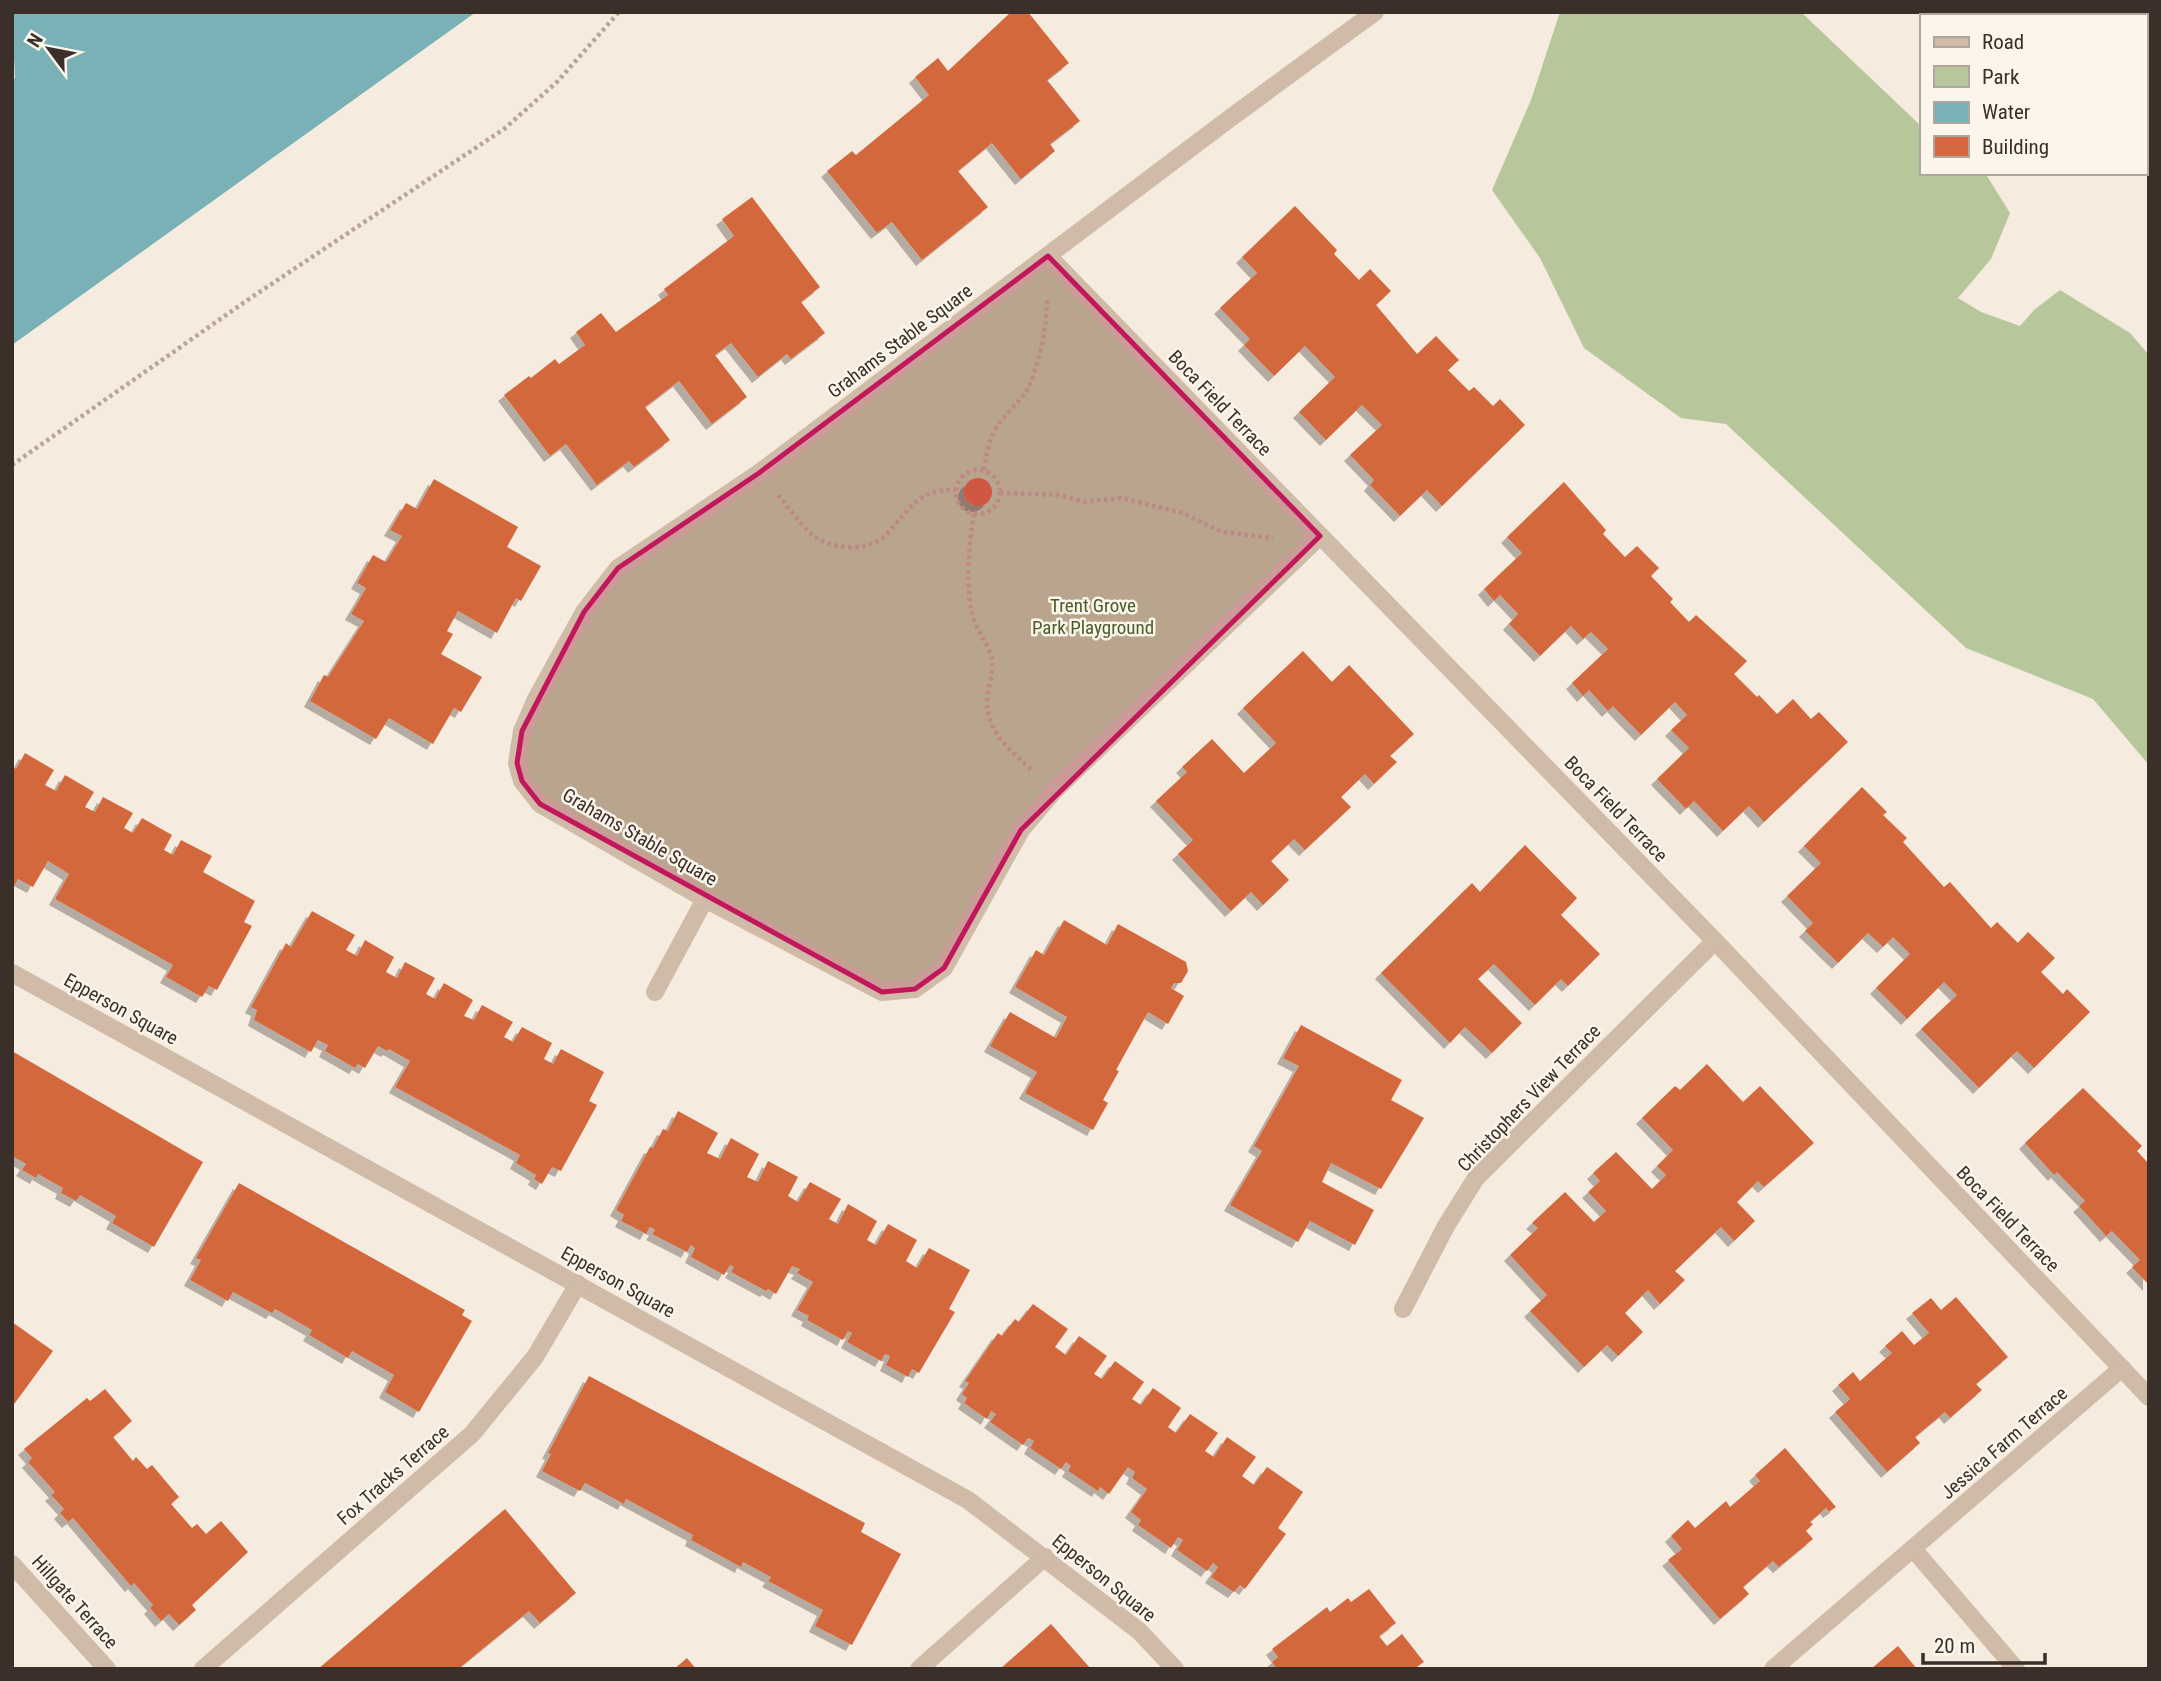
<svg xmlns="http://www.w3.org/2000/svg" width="2161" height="1681" font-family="'Roboto Condensed',sans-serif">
<defs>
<filter id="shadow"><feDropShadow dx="-6" dy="6" stdDeviation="0" flood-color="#0004"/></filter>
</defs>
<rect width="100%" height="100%" fill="#f5ebde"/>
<g fill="#b7c79b">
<polygon points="1560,12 1801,12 1921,126 1921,173 1985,173 2010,213 1991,259 1958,298 1981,312 2020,326 2034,310 2060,290 2130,333 2149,355 2149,765 2093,699 1966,648 1726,424 1681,418 1584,348 1540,258 1492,190 1531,100"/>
<polygon points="1048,256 1320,536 1054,791 944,968 898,992 540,804 522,781 522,731 618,568"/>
</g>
<polygon fill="#79b1b6" points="16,12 476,12 12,345 12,80 15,78 12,16"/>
<g fill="#d4673e" filter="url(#shadow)">
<polygon points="1011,12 1028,12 1069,63 1047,80 1080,121 1050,144 1055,151 1021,179 992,143 958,171 988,207 922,260 892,222 877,233 827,171 852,151 856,155 929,95 915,77 938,58 948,71"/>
<polygon points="1981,12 2072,12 2068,16 1978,16"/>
<polygon points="2147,27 2149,119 2145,122 2145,28"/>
<polygon points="752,197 820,287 801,302 825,333 791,359 787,354 758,377 731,343 715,355 747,397 712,424 679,381 645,407 670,440 634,467 629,461 597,485 566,444 550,456 504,395 529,376 531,378 555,359 559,364 585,345 576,332 601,313 616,332 668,295 664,289 734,236 722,219"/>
<polygon points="1295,206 1337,250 1334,254 1359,280 1370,269 1391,291 1376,305 1417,354 1436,336 1459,360 1448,370 1469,391 1474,387 1493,406 1500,399 1525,425 1442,506 1427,490 1400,516 1370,485 1374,480 1350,455 1382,425 1362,405 1326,440 1299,412 1335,377 1305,346 1274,376 1244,345 1250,339 1220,308 1257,273 1242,257"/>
<circle cx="978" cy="492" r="14"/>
<polygon points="434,479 518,527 507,547 541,566 521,601 516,598 497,633 458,611 447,631 453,634 441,654 482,677 461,712 454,708 433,744 389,718 376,739 310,701 324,675 328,677 364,621 351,614 366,588 357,583 373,555 386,562 402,536 390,530 406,503 417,509"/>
<polygon points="1564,482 1606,530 1603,534 1625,557 1637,546 1659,568 1651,576 1673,599 1670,602 1689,622 1696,615 1747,661 1734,674 1757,697 1759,695 1777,714 1793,699 1811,719 1819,712 1848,742 1764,822 1749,806 1723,831 1694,801 1686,809 1657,779 1689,748 1671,730 1687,715 1675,702 1641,735 1613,706 1608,711 1589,690 1583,696 1572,683 1608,649 1591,632 1583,639 1571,626 1540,656 1509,624 1518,614 1500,595 1494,601 1484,589 1522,553 1507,537"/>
<polygon points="1303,651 1332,682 1349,665 1414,734 1390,756 1397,762 1374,784 1365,774 1341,797 1351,807 1305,850 1294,839 1271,861 1289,880 1263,905 1251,892 1231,911 1178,854 1193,840 1156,801 1187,772 1182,767 1212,739 1244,773 1276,743 1243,708"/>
<polygon points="25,753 54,770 45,785 56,791 65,775 94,792 85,807 95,812 103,797 133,813 124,828 133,833 142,818 172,835 164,850 173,855 181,840 212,856 203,872 255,901 244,922 252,926 217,990 209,986 202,997 166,977 173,965 55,899 69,874 48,861 33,887 18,879 12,890 12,766 16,769"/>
<polygon points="1862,787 1887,812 1883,815 1907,838 1903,842 1944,887 1950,882 1991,928 1997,922 2018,943 2028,932 2055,958 2041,972 2063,994 2067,989 2090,1012 2034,1068 2017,1051 1979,1088 1921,1029 1957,995 1944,982 1907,1019 1876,988 1910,954 1893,937 1883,947 1868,933 1838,963 1805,931 1813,923 1787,896 1821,863 1804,846"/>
<polygon points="1525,845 1577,898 1561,915 1600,954 1568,986 1561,979 1535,1005 1494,964 1478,979 1522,1023 1492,1053 1465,1027 1450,1043 1381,973 1472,883 1480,892"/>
<polygon points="312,911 355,935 346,950 357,956 365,940 394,957 386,972 397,978 405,962 435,978 426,994 435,999 444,983 473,1000 464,1016 474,1020 482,1005 513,1022 504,1037 513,1042 522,1027 552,1043 544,1059 553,1064 561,1049 604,1072 589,1101 597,1105 561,1171 552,1167 542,1184 534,1179 536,1175 516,1163 520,1155 395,1087 410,1061 389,1049 387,1051 378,1046 365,1068 358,1064 355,1068 325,1051 328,1045 318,1040 311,1052 254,1020 257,1010 251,1007 286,943 291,947"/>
<polygon points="1064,920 1107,945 1118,924 1186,962 1188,971 1181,983 1174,983 1171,988 1184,996 1168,1024 1148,1012 1116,1070 1119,1071 1103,1100 1108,1103 1093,1130 1025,1093 1037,1072 990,1046 1010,1012 1056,1038 1067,1017 1015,987 1036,950 1044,955"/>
<polygon points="1301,1025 1402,1080 1391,1100 1424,1118 1381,1189 1331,1163 1322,1182 1374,1210 1355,1245 1310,1221 1298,1242 1230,1205 1262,1151 1254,1146 1299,1066 1283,1058"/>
<polygon points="12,1051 203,1162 154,1247 112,1223 116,1216 80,1195 76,1201 61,1193 63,1188 38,1174 36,1178 22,1170 26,1164 12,1156"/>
<polygon points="1707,1064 1743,1102 1760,1086 1814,1143 1764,1187 1758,1181 1737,1202 1755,1221 1734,1241 1721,1227 1675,1271 1685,1280 1660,1304 1648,1290 1625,1313 1643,1332 1618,1356 1607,1345 1584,1367 1530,1311 1547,1295 1510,1255 1538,1228 1532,1223 1565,1192 1594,1222 1606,1211 1588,1192 1600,1181 1593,1173 1616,1152 1652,1189 1666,1175 1657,1166 1673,1150 1642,1118 1675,1086 1680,1090"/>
<polygon points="2083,1088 2142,1146 2137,1151 2149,1164 2149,1285 2132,1267 2140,1260 2112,1231 2106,1236 2079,1206 2085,1201 2057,1172 2054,1175 2025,1143"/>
<polygon points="678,1111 718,1133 707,1153 720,1159 731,1138 759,1154 747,1177 758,1182 768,1161 798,1177 788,1196 798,1202 810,1182 841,1199 829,1219 838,1224 848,1204 877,1221 867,1240 876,1245 888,1224 917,1240 906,1261 917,1268 929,1248 970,1270 949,1309 955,1312 919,1373 912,1369 908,1377 886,1365 890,1356 885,1354 881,1361 847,1342 852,1333 848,1331 843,1340 807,1320 809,1316 797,1310 813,1282 797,1273 800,1269 792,1266 776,1294 768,1289 766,1291 731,1272 734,1267 730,1265 724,1275 691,1257 695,1248 691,1245 687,1252 652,1234 655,1230 650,1227 646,1234 621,1221 624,1215 616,1210 650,1147 653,1148 663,1129 668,1131"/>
<polygon points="239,1183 465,1310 462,1315 472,1321 419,1412 385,1392 394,1375 352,1351 348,1358 309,1335 312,1330 275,1309 272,1313 233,1292 228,1301 190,1280 201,1260 196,1258"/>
<polygon points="1956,1297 2008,1357 1976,1384 1982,1390 1950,1418 1945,1412 1915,1437 1920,1443 1887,1472 1835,1412 1850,1399 1838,1385 1853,1372 1860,1381 1892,1353 1885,1346 1902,1331 1914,1345 1929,1333 1912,1313 1931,1298 1941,1310"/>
<polygon points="1033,1304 1068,1329 1055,1347 1066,1355 1079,1336 1107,1356 1094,1374 1102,1379 1115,1361 1144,1382 1132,1399 1141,1405 1153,1388 1181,1408 1168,1427 1176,1433 1190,1414 1218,1433 1205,1451 1214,1457 1227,1437 1256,1457 1242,1476 1254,1485 1267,1467 1303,1492 1278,1528 1286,1534 1245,1589 1240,1585 1234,1592 1211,1577 1218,1567 1213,1563 1207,1571 1177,1550 1183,1540 1178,1537 1171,1548 1138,1525 1141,1520 1131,1512 1147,1489 1132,1478 1135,1472 1128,1467 1109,1494 1100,1487 1098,1491 1068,1471 1071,1466 1066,1462 1061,1469 1030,1448 1034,1441 1028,1438 1023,1445 990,1422 996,1414 991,1411 987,1419 964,1403 967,1398 962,1394 969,1383 965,1381 998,1333 1002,1336 1015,1319 1019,1322"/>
<polygon points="12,1322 53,1351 12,1407"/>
<polygon points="589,1376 865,1523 861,1532 901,1554 852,1645 815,1626 823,1610 768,1581 771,1577 743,1562 741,1567 691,1540 693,1535 626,1499 624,1504 585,1483 580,1491 542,1471 551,1454 548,1453"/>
<polygon points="105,1389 132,1421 113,1437 133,1461 136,1457 147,1469 152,1465 179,1497 171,1504 192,1528 197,1524 206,1534 221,1521 248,1552 192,1605 196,1610 179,1625 169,1614 161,1621 150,1608 153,1605 134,1583 131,1586 73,1518 68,1522 60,1513 64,1509 51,1495 55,1492 28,1462 32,1458 24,1449 87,1398 90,1401"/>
<polygon points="1785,1448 1836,1507 1829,1512 1826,1508 1810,1522 1813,1524 1806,1531 1813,1539 1779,1567 1773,1561 1743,1587 1749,1594 1720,1619 1668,1560 1682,1549 1671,1536 1688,1520 1695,1528 1726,1501 1730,1507 1760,1481 1755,1475"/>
<polygon points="505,1509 576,1593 540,1623 529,1611 458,1669 318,1669"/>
<polygon points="1369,1589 1396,1623 1379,1636 1387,1646 1402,1634 1424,1662 1414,1669 1277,1669 1272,1662 1278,1657 1272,1649 1327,1607 1330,1612 1348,1598 1351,1602"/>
<polygon points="1051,1624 1091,1669 1000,1669"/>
<polygon points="1898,1646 1917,1669 1871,1669"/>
<polygon points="687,1658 696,1669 674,1669"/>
</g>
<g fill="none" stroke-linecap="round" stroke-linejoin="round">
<g stroke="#bca592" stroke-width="4.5" stroke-dasharray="3.5 3.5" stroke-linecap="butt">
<polyline points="12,465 249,299 504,129 557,82 619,12"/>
<circle cx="978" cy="492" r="22"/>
<path d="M 984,470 C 987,449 991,431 1006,415 C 1013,406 1021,400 1027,390 C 1040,363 1047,327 1047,298"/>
<polyline points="1000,493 1059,495 1084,502 1121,498 1183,513 1222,532 1273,538"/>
<path d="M 778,495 C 789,508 801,526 814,536 C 833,550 869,552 886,535 C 910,510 916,489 956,490"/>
<path d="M 974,514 C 969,539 965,597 974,620 C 979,634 989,645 992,659 C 994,673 987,688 987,702 C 987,733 1012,752 1033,771"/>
</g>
<polyline stroke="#cfbba8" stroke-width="18" points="655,992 705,899"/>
<g stroke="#cfbba8" stroke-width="18">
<polyline points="1048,256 1715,941 2149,1397"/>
<polyline points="1320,536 1054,791 1021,830 944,968 915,989 882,992 705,899 540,804 522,781 517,763 522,731 536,699 584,612 618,568 759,473 1229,119 1375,12"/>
<polyline points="12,973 968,1500 1139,1631 1175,1669"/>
<polyline points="1403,1309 1446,1226 1476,1178 1715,941"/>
<polyline points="1914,1550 2016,1669"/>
<polyline points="12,1564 107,1669"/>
<polyline points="203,1669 472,1434 535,1357 578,1284"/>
<polyline points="919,1669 1045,1557"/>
<polyline points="1773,1669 2122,1368"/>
</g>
</g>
<path fill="#c2185b" fill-opacity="0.2" stroke="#c2185b" stroke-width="5" stroke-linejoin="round" d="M 1048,256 L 1320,536 L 1021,830 L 944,968 L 915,989 L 882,992 L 540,804 L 522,781 L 517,763 L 522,731 L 584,612 L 618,568 L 759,473 Z"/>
<g text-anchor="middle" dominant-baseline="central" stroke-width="5" stroke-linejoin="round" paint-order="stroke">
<g font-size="19" fill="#3b2f29" stroke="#fcf5eb">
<text transform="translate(900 341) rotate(-37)">Grahams Stable Square</text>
<text transform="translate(1220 403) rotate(46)">Boca Field Terrace</text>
<text transform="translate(1616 809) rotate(46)">Boca Field Terrace</text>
<text transform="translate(640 837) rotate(30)">Grahams Stable Square</text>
<text transform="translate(121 1009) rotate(29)">Epperson Square</text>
<text transform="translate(1529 1098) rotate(-46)">Christophers View Terrace</text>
<text transform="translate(2008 1219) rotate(46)">Boca Field Terrace</text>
<text transform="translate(618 1282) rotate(29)">Epperson Square</text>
<text transform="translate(2004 1443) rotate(-41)">Jessica Farm Terrace</text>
<text transform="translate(393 1475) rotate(-41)">Fox Tracks Terrace</text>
<text transform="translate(1104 1578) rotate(39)">Epperson Square</text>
<text transform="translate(75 1602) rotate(48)">Hillgate Terrace</text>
</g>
<g font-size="19" fill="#485d29" stroke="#fcf5eb">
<text x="1093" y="605">Trent Grove<tspan x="1093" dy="22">Park Playground</tspan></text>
</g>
</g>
<rect width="2161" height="1681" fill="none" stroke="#3b2f29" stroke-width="28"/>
<rect x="1920" y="14" width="228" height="161" fill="#fcf5eb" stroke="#afa69d" stroke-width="2"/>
<rect x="1934" y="37" width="35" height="10" fill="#cfbba8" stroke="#afa69d" stroke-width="2"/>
<text x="1982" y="49" font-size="21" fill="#3b2f29">Road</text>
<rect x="1934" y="66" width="35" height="21" fill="#b7c79b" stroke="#afa69d" stroke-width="2"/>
<text x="1982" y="84" font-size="21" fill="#3b2f29">Park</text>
<rect x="1934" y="102" width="35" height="21" fill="#79b1b6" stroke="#afa69d" stroke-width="2"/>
<text x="1982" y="119" font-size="21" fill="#3b2f29">Water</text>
<rect x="1934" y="136" width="35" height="21" fill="#d4673e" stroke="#afa69d" stroke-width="2"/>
<text x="1982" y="154" font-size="21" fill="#3b2f29">Building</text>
<g transform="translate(49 49) rotate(302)" stroke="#fcf5eb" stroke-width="5" paint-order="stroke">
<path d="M0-5L12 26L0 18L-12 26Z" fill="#3b2f29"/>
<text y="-10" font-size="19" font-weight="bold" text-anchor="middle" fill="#3b2f29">N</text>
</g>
<path d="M1923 1653v10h122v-10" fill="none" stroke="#3b2f29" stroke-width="3.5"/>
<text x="1934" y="1653" font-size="21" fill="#3b2f29" stroke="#fcf5eb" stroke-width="5" paint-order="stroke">20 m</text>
</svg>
